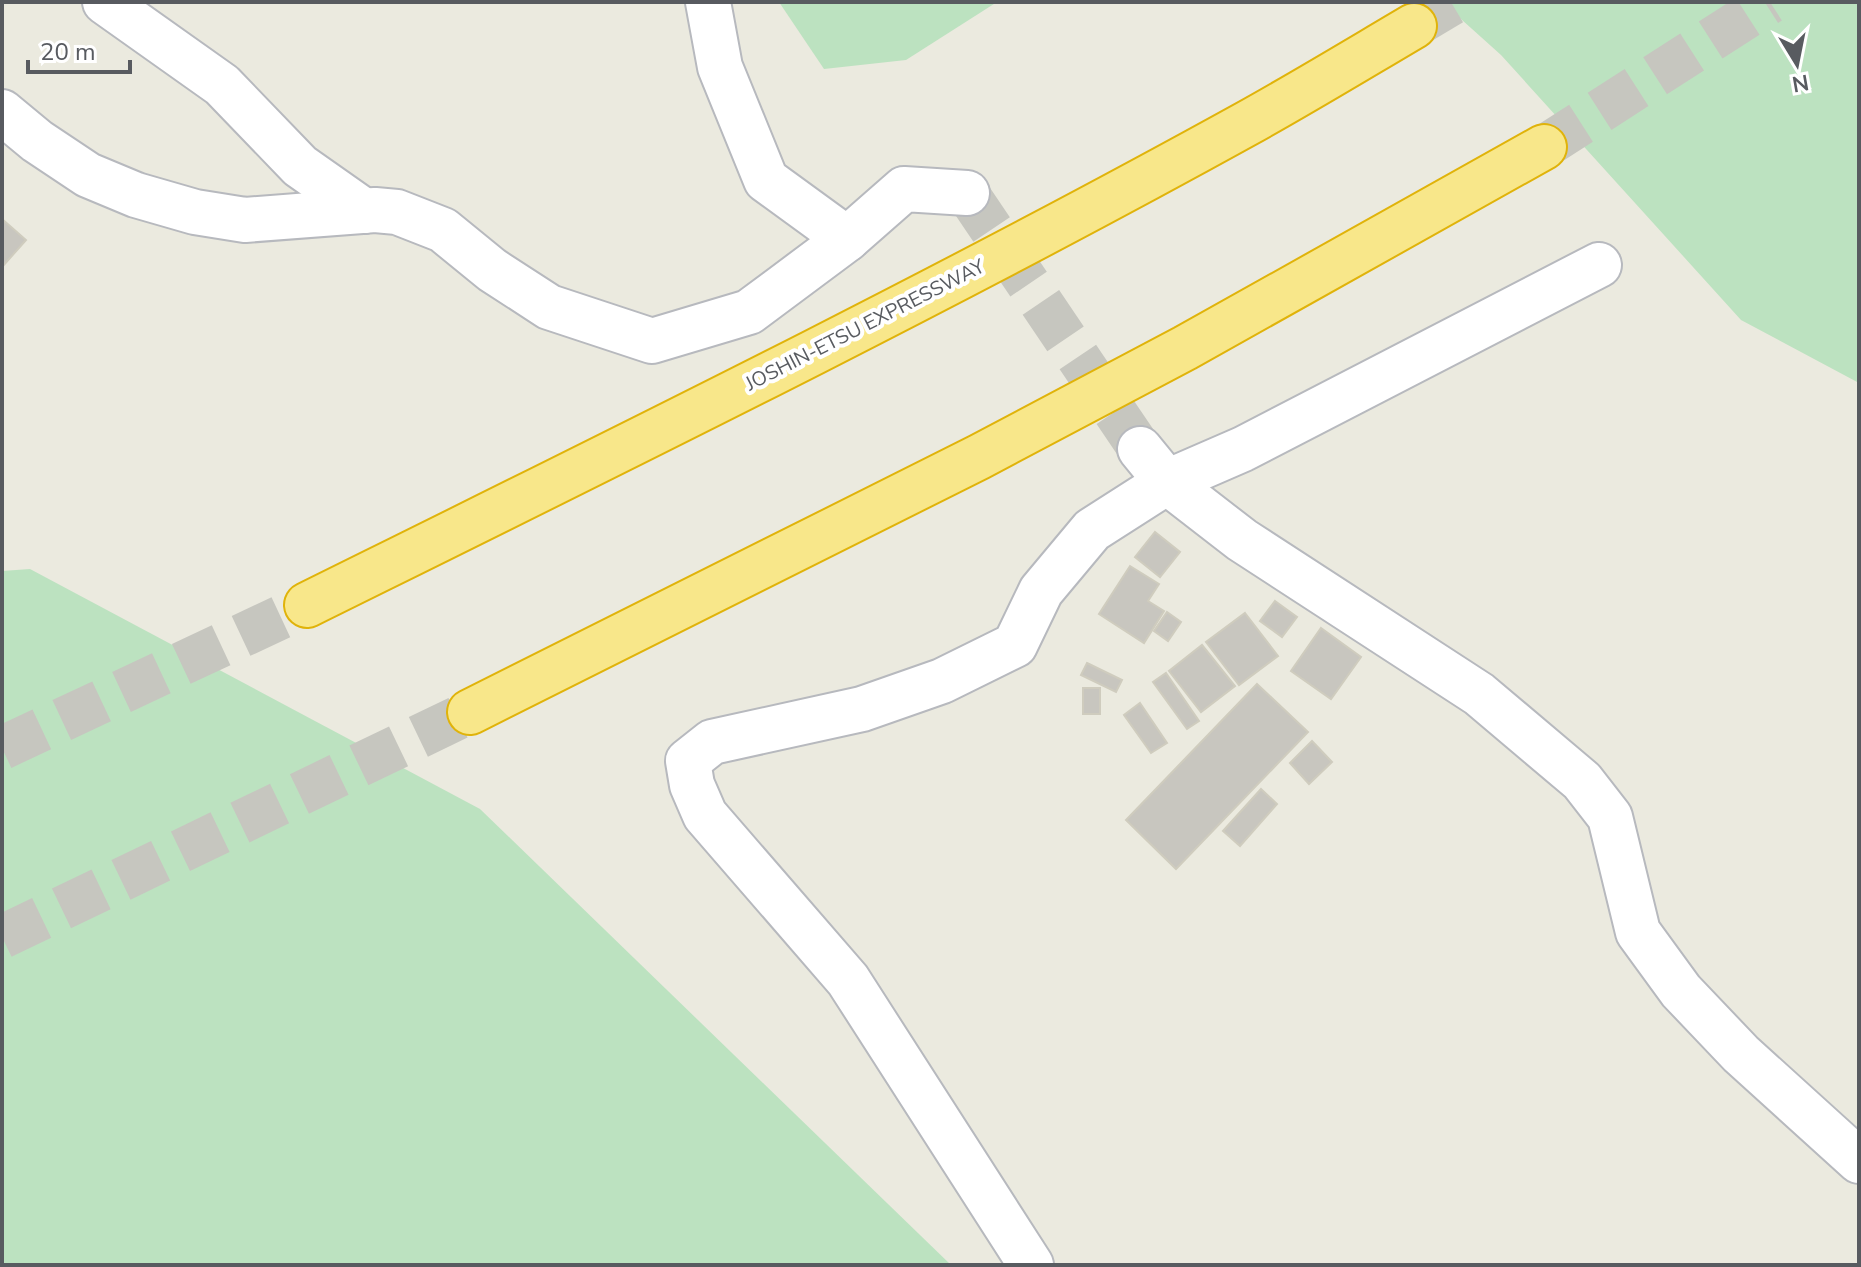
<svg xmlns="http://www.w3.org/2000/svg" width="1861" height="1267" font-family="'Nunito Sans',sans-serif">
<rect width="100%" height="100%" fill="#ebeadf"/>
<g fill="#bce2c0">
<polygon points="779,2 997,2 906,60 824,69"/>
<polygon points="1442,2 1859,2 1859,383 1741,320 1501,55"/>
<polygon points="30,569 480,809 951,1265 2,1265 2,571"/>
</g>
<g fill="#c8c6bf" stroke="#cfccbe" stroke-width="2">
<polygon points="2,219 26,240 2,267"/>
<polygon points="1155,532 1180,552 1160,577 1135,557"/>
<polygon points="1130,566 1159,584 1148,601 1164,611 1144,643 1099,614"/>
<polygon points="1275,601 1297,617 1282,637 1260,621"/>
<polygon points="1167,612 1181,622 1168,641 1154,631"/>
<polygon points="1245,613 1278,656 1239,685 1206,642"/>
<polygon points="1321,628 1361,657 1331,699 1291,671"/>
<polygon points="1202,645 1235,686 1201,712 1169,671"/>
<polygon points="1087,663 1122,680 1116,692 1081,675"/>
<polygon points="1166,673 1199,721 1187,729 1153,682"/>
<polygon points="1257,684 1308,732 1176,869 1126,820"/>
<rect x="1083" y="688" width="17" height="26"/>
<polygon points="1140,703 1167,743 1151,753 1124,715"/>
<polygon points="1312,741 1332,762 1309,784 1290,763"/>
<polygon points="1261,789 1277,804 1240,846 1223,831"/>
</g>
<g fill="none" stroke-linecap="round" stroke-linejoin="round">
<polyline stroke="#c6c6bf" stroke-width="44" stroke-dasharray="44 22" stroke-linecap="butt" points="967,193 1140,449"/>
<g stroke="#c6c6bf" stroke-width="44" stroke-dasharray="44 22" stroke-linecap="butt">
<polyline points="1414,26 1454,2"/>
<polyline points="1544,147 1770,2"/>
<polyline points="2,748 307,605"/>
<polyline points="2,937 470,712"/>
</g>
<g stroke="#b7b9be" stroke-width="48">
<g id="minor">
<polyline points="105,2 222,85 300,166 364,211"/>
<polyline points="708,2 720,67 766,180 847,239"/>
<polyline points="2,112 37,141 88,175 136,195 195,212 245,220 375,210 397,212 443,230 492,270 549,307 652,341 749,312 847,239 904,189 967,193"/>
<polyline points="1140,449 1167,482 1242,540 1479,694 1582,781 1610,817 1638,932 1681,991 1741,1054 1859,1161"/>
<polyline points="1031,1265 848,980 705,815 692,785 688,761 712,742 862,709 942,681 1015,645 1041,591 1092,530 1167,482 1243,449 1599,265"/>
</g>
</g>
<g stroke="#e0b30a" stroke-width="48">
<g id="highway">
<path d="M 307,605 C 622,449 938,294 1246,124 C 1302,93 1358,59 1414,26"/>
<polyline points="470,712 979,457 1185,348 1544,147"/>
</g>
</g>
<use href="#minor" stroke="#fff" stroke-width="44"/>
<use href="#highway" stroke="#f8e78a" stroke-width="44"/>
</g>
<g text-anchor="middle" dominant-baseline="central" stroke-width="8" stroke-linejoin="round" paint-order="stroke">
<g font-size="20" fill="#585b60" stroke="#fff">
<text transform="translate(865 325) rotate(-27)">JOSHIN-ETSU EXPRESSWAY</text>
</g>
</g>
<rect width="1861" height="1267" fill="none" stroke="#585b60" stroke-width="8"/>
<g transform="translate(1797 64) rotate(170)" stroke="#ffffff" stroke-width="6" paint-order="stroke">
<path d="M0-6L14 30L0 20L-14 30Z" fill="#585b60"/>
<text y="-12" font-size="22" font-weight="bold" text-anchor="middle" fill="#585b60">N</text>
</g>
<path d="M28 60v12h102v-12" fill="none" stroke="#585b60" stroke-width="4"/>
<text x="40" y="60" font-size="24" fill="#585b60" stroke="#ffffff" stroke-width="6" paint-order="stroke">20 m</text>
</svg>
